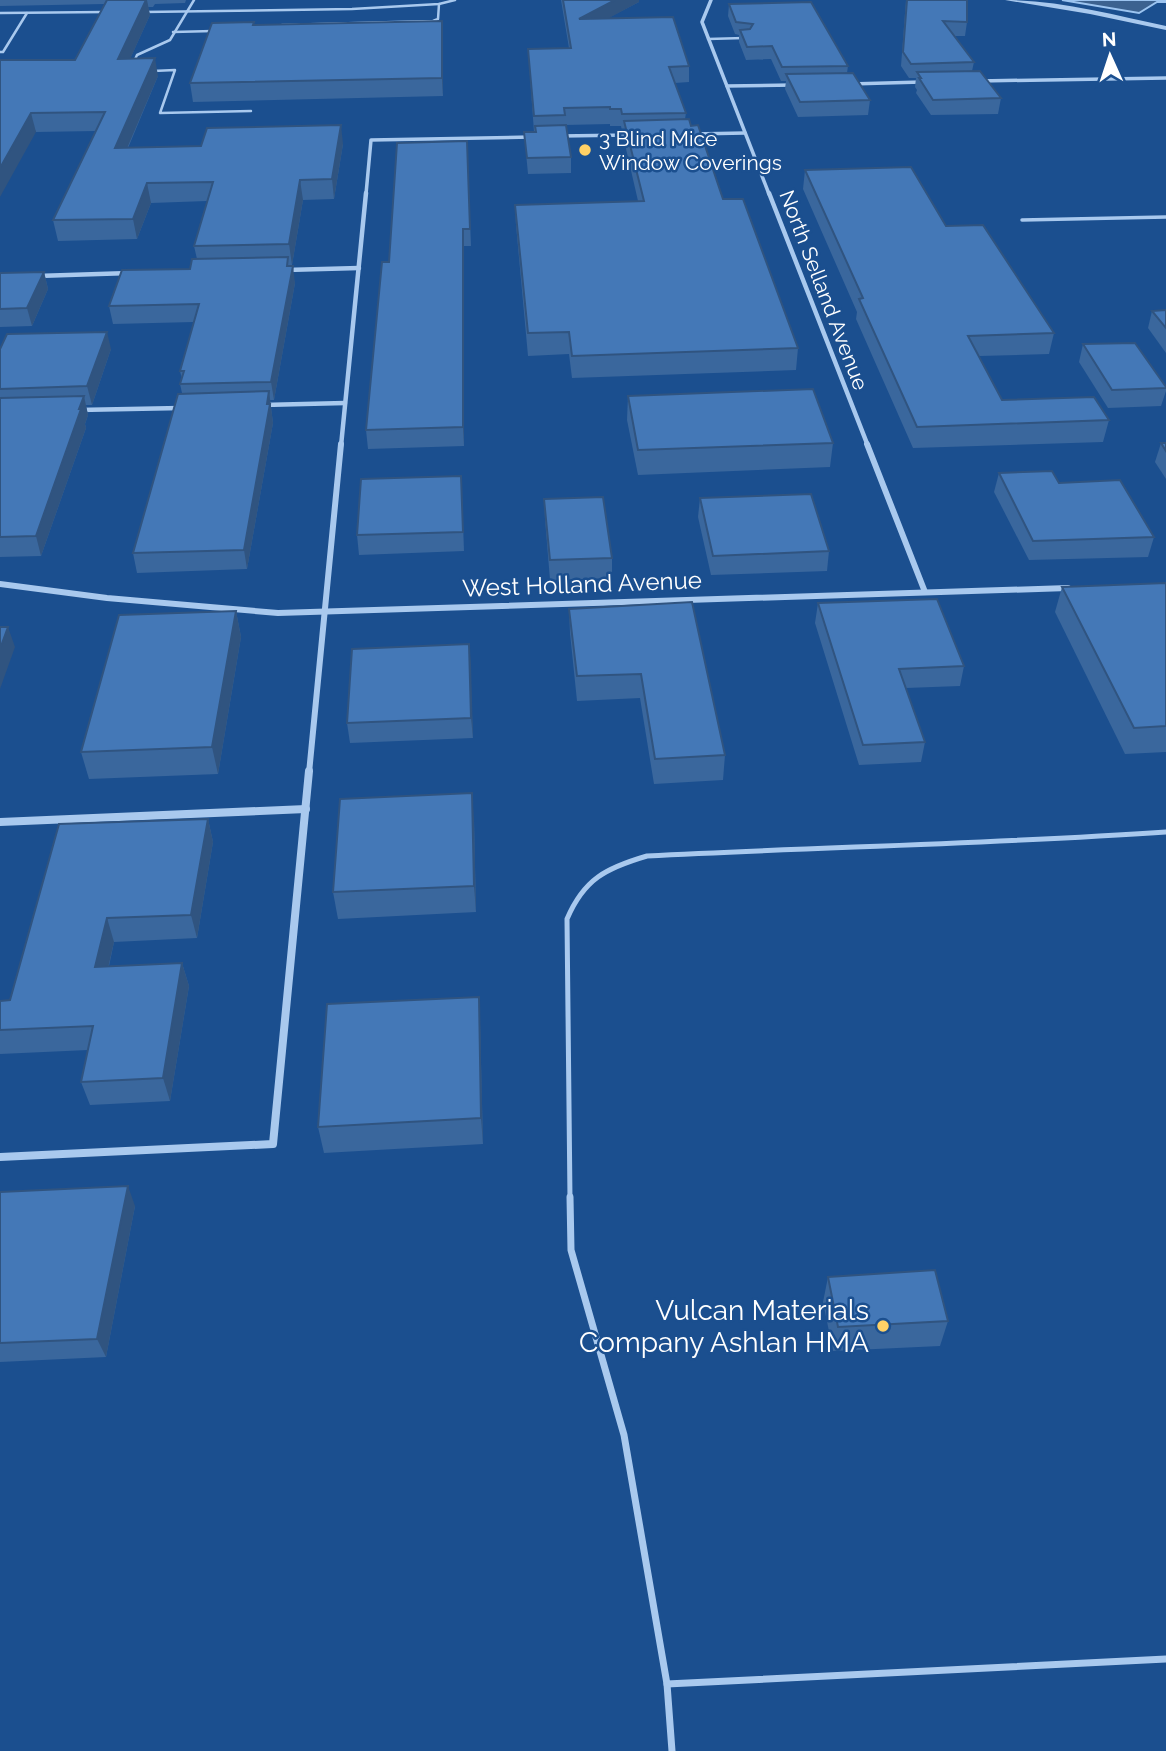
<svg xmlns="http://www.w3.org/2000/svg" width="1166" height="1751" font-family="Raleway,sans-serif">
<rect width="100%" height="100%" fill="#1b4f8f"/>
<polygon fill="#3c6290" stroke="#9cc4f0" stroke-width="2" points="1062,0 1166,0 1166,2 1157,2 1139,13"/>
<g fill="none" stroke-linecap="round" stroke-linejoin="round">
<g stroke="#a9c9ee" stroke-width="2.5">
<polyline points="144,12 352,9 439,4 455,0"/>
<polyline points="0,13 106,12"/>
<polyline points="282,25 433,21 438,19 439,4"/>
<polyline points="173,32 213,31"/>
<polyline points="708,39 744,38"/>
<polyline points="0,52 3,52 27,13"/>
<polyline points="133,64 137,55 170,40 194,0"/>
<polyline points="153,71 175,70 160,113 251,111"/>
</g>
<polyline stroke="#a9c9ee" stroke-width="3.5" points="1022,220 1166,217"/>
<path stroke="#a9c9ee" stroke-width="5" d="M 570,1199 L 567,919 C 584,879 606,868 647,856 C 820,847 993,844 1166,832"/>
<g stroke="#a9c9ee" stroke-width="7">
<polyline points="570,1197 571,1250 624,1435 667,1684 672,1751"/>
<polyline points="667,1684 1166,1659"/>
</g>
<g stroke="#a9c9ee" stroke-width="3.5">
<polyline points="711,0 702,22 769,194"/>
<polyline points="979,81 1166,78"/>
<polyline points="850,84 922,82"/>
<polyline points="727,86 793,85"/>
<polyline points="693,134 745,133"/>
<polyline points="560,136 632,135"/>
<polyline points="366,194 371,140 531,137"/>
</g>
<g stroke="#a9c9ee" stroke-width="4.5">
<polyline points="769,193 868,446"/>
<polyline points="286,270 359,268"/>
<polyline points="37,276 130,273"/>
<polyline points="263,405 345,403"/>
<polyline points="78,410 181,408"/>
<polyline points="341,446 366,193"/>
</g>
<g stroke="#a9c9ee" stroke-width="6">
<polyline points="867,444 925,592"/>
<polyline points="0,584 107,598 278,613 1068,588"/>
<polyline points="309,773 341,444"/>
</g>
<g stroke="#a9c9ee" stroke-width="8">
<polyline points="0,822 306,809"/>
<polyline points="0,1157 273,1144 309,771"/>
</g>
<path fill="#a9c9ee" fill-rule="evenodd" d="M 1005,0 C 1059,0 1114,15 1166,26 L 1166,30 L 1090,14 Z"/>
</g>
<g fill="#3a679d">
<polygon points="0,0 186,0 185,3 155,4 153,7 148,7 150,15 130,59 158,76 128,148 343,144 334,199 303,200 292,265 289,265 295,283 274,400 270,400 273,423 247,569 137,573 133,553 182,393 180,384 182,379 180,371 194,322 113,324 109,306 190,269 197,259 194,246 207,201 151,203 137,239 58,241 53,220 96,131 36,132 0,60 75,60 105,4 0,6"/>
<polygon points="561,0 639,0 639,2 608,18 689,66 689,82 675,83 686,113 685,119 723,199 798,348 796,370 572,378 569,354 528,356 516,225 515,205 638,201 624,140 624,131 622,131 621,126 610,126 610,124 565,125 571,157 571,173 528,174 524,132 534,132 528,49 569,48"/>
<polygon points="906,0 967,22 965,36 954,36 974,62 972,71 1001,98 998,114 931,115 916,93 917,90 915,87 916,78 909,78 901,66"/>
<polygon points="729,4 848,66 847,73 870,100 868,115 798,117 785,89 786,81 781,81 771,59 746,60 739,42 739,35 735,34 728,16"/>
<polygon points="442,21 443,96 193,102 190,83 254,25"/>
<polygon points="467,141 471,246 464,246 464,446 368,449 366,430 389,262"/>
<polygon points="805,170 946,226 1054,333 1049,354 979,356 1002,400 1109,420 1103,442 913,448 856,319 857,312 803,189"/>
<polygon points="44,272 48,289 32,326 0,327 0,273"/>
<polygon points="1166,310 1166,353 1148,328 1152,311"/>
<polygon points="1083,344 1166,387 1166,391 1161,406 1108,408 1079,362"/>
<polygon points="0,349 111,349 92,405 86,405 88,415 85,424 86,428 41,556 0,557"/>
<polygon points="628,396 833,443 830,467 638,475 627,420"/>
<polygon points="1161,443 1166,443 1166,479 1155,462"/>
<polygon points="999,473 1059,483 1154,537 1148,557 1029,560 994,492"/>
<polygon points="462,495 464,551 359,555 357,535"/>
<polygon points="700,498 829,551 827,571 711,575 698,517"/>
<polygon points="544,499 612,558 612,578 550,580 545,519"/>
<polygon points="1166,583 1166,752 1125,754 1055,612 1062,587"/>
<polygon points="692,602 725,755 723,780 654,784 640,698 577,701 570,633 569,609"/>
<polygon points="818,603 964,666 960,686 906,688 925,742 921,762 859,765 815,623"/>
<polygon points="236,611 241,637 218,774 89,779 81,752"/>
<polygon points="469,644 473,738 350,743 347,723"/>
<polygon points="208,819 213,842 197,938 114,942 109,966 182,963 189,986 170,1101 90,1105 81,1082 88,1050 0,1054 0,1001 10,1000"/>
<polygon points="474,820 476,912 338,919 333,892"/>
<polygon points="479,997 480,1023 483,1144 324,1153 318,1127"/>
<polygon points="0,1192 135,1206 106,1357 0,1362"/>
<polygon points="828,1277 948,1321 940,1346 833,1351 823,1302"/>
</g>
<g fill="#305480">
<polygon points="146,0 147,0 150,15 122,77 118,59"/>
<polygon points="615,0 639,0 639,2 579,34 579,19"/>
<polygon points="442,21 443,39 443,96 442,78"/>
<polygon points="155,58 158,76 119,167 115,148"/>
<polygon points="31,113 36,132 0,197 0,168"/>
<polygon points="341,125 343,144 334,199 332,179"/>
<polygon points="300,180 303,200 292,265 289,244"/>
<polygon points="147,183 151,203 137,239 133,219"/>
<polygon points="463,229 464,246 464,446 463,427"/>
<polygon points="293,266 295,283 274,400 271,382"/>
<polygon points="44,272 48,289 32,326 27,308"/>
<polygon points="107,332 111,349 92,405 87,386"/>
<polygon points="269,391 273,423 247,569 244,550"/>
<polygon points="84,396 88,415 85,424 86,428 41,556 36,536"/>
<polygon points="236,611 241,637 218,774 212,747"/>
<polygon points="8,627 15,647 0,689 0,649"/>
<polygon points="469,644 471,664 473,738 471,718"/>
<polygon points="472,793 474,820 476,912 474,886"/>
<polygon points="208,819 213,842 197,938 191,915"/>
<polygon points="107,918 114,942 103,990 95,967"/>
<polygon points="182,963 189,986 170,1101 163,1078"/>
<polygon points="479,997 480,1023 483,1144 481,1118"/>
<polygon points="128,1186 135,1206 106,1357 97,1339"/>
</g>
<g fill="#4478b7" stroke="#305480" stroke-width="2">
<polygon points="107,0 146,0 118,59 155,58 115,148 201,146 207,128 341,125 332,179 300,180 289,244 194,246 213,182 147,183 133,219 53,220 105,112 31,113 0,168 0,60 75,60"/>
<polygon points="563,0 615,0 579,19 673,17 689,66 669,67 686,113 622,114 621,109 610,109 610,107 564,108 565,115 534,116 528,49 571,48"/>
<polygon points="907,0 967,0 967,22 943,21 974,62 911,64 903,52"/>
<polygon points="811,2 848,66 782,67 772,46 747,47 740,30 750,29 753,24 736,22 729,4"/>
<polygon points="442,21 442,78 190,83 212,23 254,22 253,25"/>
<polygon points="980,71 1001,98 933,100 919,78 921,78 917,72"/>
<polygon points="853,73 870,100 800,102 786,74"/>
<polygon points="689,119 691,126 698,125 723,199 743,199 798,348 572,356 569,332 528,333 515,205 644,201 624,121"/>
<polygon points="566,125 571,157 527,158 524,132 536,132 535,126"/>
<polygon points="467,141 470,229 463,229 463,427 366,430 382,262 389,262 397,143"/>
<polygon points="911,167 946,226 983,225 1054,333 968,336 1002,400 1094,397 1109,420 917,427 859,299 863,298 805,170"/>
<polygon points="288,257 287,266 293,266 271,382 180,384 184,371 180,371 199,304 109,306 122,270 190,269 192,259"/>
<polygon points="44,272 27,308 0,309 0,273"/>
<polygon points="1166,310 1166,328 1152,311"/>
<polygon points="107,332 87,386 0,389 0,349 7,334"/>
<polygon points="1135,343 1166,387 1166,388 1112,390 1083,344"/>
<polygon points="813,389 833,443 638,450 628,396"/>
<polygon points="269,391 267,404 270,404 244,550 133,553 178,394"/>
<polygon points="84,396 79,409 81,409 36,536 0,537 0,398"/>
<polygon points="1161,443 1166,443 1166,451"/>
<polygon points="1052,471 1059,483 1120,480 1154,537 1033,541 999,473"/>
<polygon points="461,476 463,532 357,535 361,479"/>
<polygon points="811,494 829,551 713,556 700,498"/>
<polygon points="603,497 612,558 550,560 544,499"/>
<polygon points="1166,583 1166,726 1134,728 1062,587"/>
<polygon points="937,599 964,666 899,669 925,742 863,745 818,603"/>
<polygon points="692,602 725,755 655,759 641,674 577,676 569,609"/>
<polygon points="236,611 212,747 81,752 119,615"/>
<polygon points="0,627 8,627 0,649"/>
<polygon points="469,644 471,718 347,723 352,649"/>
<polygon points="472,793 474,886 333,892 340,799"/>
<polygon points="208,819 191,915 107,918 95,967 182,963 163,1078 81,1082 93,1026 0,1030 0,1001 10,1000 59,824"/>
<polygon points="479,997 481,1118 318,1127 327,1004"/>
<polygon points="128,1186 97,1339 0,1343 0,1192"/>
<polygon points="935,1270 948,1321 838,1327 828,1277"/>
</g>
<g fill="#ffd166" stroke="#1b4f8f" stroke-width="2.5">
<circle cx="585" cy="150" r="7"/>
<circle cx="883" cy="1326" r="7"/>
</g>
<g text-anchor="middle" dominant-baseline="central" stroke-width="5" stroke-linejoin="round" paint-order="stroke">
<g font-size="21" fill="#fff" stroke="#1b4f8f" text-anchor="start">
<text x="599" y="138">3 Blind Mice<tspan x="599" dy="24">Window Coverings</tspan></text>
</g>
<g font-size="21" fill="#fff" stroke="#1b4f8f">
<text transform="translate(824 290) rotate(69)">North Selland Avenue</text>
</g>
<g font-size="24" fill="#fff" stroke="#1b4f8f">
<text transform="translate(582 584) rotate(-2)">West Holland Avenue</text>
</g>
<g font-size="28" fill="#fff" stroke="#1b4f8f" text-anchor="end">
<text x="869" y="1310">Vulcan Materials<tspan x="869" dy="32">Company Ashlan HMA</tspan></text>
</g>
</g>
<g transform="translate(1110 56) rotate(357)" stroke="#1b4f8f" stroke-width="5" paint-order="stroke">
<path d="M0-5L12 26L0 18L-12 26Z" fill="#ffffff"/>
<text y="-10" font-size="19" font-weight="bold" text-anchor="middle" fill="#ffffff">N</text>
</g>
</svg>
